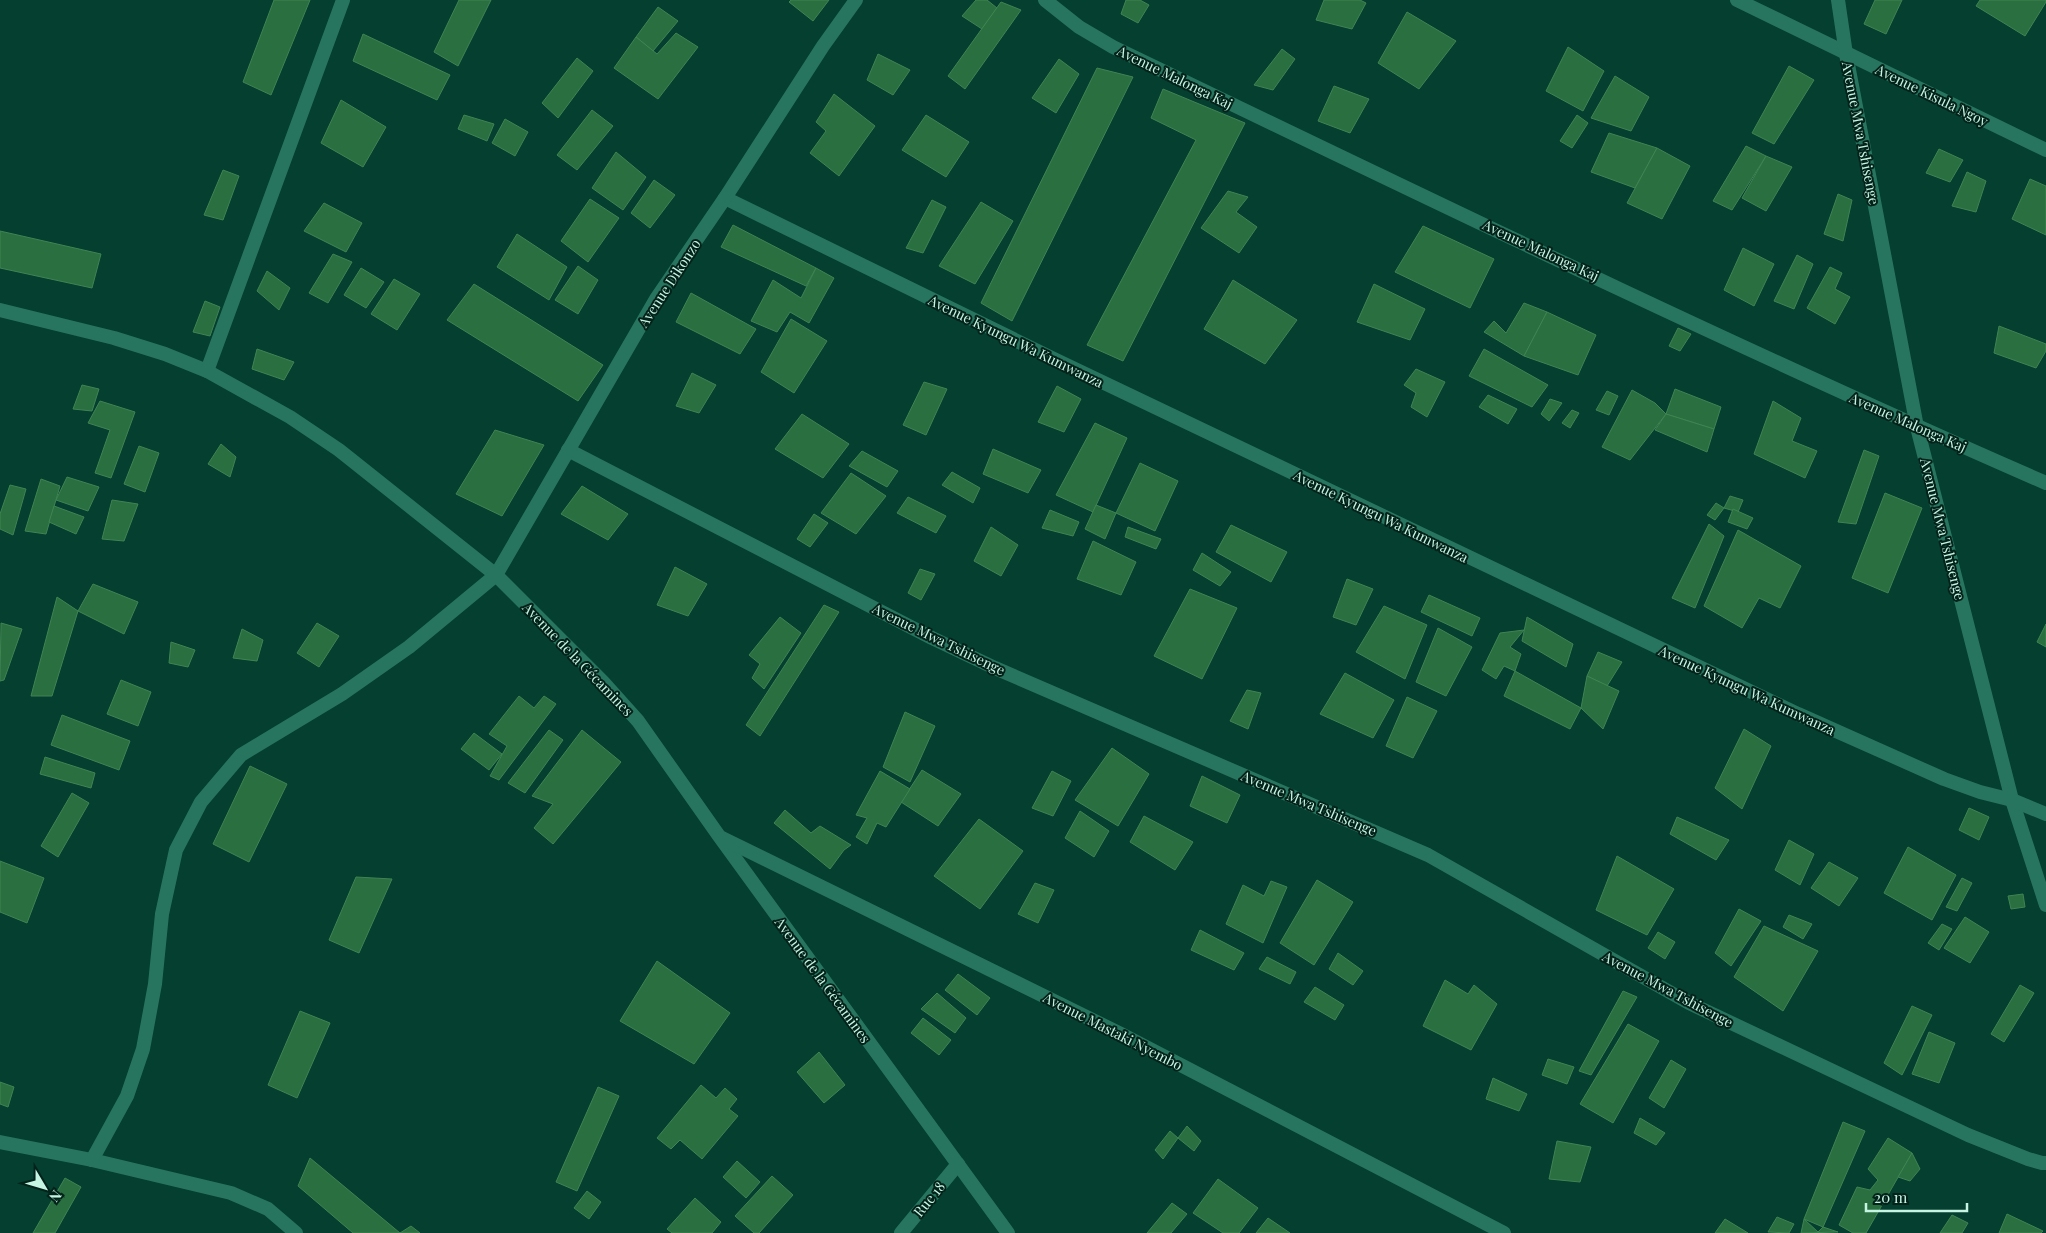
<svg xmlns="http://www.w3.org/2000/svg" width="2046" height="1233" font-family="'Playfair Display',serif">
<rect width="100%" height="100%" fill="#043f30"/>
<g fill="#2a6f3f" stroke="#408453">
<polygon points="274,0 310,0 271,95 243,82"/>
<polygon points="459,0 491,0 458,66 434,52"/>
<polygon points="791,0 829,0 813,21 789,2"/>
<polygon points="976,0 987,0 997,8 982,29 962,16"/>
<polygon points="1126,0 1140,0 1149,5 1138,23 1121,14"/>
<polygon points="1324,0 1360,0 1366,3 1352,29 1316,20"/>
<polygon points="1875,0 1902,0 1886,34 1864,24"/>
<polygon points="1980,0 2046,0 2046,2 2025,36 1976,6"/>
<polygon points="1001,2 1021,10 965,89 948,76"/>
<polygon points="658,7 678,21 653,51 636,37"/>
<polygon points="1407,12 1456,41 1419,89 1378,63"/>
<polygon points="676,33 698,47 658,99 614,68 636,37 657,54"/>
<polygon points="363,34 450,75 437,100 353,61"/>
<polygon points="1568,47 1604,71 1583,111 1546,91"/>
<polygon points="1282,49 1295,59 1273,90 1254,85"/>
<polygon points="878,54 910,70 893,95 867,80"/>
<polygon points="577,58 593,71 558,118 542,103"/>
<polygon points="1059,59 1079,74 1056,113 1032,98"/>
<polygon points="1789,66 1814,80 1774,144 1752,133"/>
<polygon points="1097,68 1133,77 1012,321 981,303"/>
<polygon points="1615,76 1649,97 1631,131 1591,118"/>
<polygon points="1334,86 1369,99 1350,133 1318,121"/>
<polygon points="1163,89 1245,123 1123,361 1087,345 1196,140 1151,118"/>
<polygon points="834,94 875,126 839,176 810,153 826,131 816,122"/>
<polygon points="341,100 386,127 363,167 321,143"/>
<polygon points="592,110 613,126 577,170 557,155"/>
<polygon points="464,115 494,124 487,141 458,129"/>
<polygon points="926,115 969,142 946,177 902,150"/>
<polygon points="1577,115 1588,123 1572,148 1560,141"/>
<polygon points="505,119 528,132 515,156 492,143"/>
<polygon points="1609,133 1657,148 1635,188 1591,172"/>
<polygon points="1746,146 1766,156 1732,210 1713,201"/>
<polygon points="1657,148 1690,166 1662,219 1627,203"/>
<polygon points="1939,149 1963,160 1950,182 1926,173"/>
<polygon points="616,152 646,177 623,210 592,188"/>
<polygon points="1766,156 1792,167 1766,211 1742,198"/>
<polygon points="223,170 239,176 223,220 204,215"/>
<polygon points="1967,172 1986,181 1976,212 1952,206"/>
<polygon points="2030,179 2046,186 2046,235 2012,219"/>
<polygon points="654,180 675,195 650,228 631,213"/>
<polygon points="1228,191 1248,197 1236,212 1257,227 1239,253 1201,228"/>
<polygon points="1838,194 1852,200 1843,241 1824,234"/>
<polygon points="590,199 619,218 588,262 561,241"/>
<polygon points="932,200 946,207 923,253 906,248"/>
<polygon points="981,202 1013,221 975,284 939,266"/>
<polygon points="324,203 362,223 346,252 304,231"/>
<polygon points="733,225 816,268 806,286 721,247"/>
<polygon points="1423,226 1494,259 1470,308 1395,272"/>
<polygon points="0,231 101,254 92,288 0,268"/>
<polygon points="517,234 567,267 549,300 497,267"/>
<polygon points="1743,248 1774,264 1754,306 1724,290"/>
<polygon points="333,254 352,262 328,303 309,293"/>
<polygon points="1797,255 1813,264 1794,309 1774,301"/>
<polygon points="578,266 598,280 578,314 555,300"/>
<polygon points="1830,267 1842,273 1835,289 1850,297 1835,324 1807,308"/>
<polygon points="361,268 384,282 366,308 344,295"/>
<polygon points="816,268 834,278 809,323 790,312 777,332 751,321 773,280 801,298"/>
<polygon points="267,271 290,288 279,310 257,291"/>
<polygon points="394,279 420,294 397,330 371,314"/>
<polygon points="1233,280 1297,320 1265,364 1204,329"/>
<polygon points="474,284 603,365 578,401 447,320"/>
<polygon points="1374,284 1425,309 1410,340 1357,322"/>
<polygon points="691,293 756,329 740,354 676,322"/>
<polygon points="205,301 220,307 210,336 193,332"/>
<polygon points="1524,303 1547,312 1524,356 1484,332 1494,321 1506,333"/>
<polygon points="1547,312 1596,335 1578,375 1524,356"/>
<polygon points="791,319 827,341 794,393 761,372"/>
<polygon points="1999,326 2046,344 2046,351 2036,368 1994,353"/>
<polygon points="1678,328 1691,334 1680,351 1669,346"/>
<polygon points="257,349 294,362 284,380 252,369"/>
<polygon points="1484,349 1548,385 1532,407 1469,376"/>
<polygon points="1416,369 1445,382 1427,417 1411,407 1416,393 1404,385"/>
<polygon points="692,373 716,385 699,413 676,406"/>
<polygon points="924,382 947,389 926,435 903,425"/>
<polygon points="82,385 99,389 92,411 73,409"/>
<polygon points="1057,386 1081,399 1064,432 1038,422"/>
<polygon points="1675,389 1721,407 1714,429 1666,414"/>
<polygon points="1632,390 1655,403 1666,414 1630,460 1602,447"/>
<polygon points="1607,391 1618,396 1609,415 1596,410"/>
<polygon points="1488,395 1517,409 1508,424 1479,407"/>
<polygon points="1550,399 1562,403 1549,421 1541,414"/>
<polygon points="100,401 135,412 111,478 95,473 110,430 88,423"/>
<polygon points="1773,401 1801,418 1792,441 1817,451 1805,478 1754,454"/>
<polygon points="1572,410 1579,413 1570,428 1562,423"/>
<polygon points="802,414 849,444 823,478 775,449"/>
<polygon points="1666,414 1714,429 1707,452 1655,430"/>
<polygon points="1095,423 1127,438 1093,512 1056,495"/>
<polygon points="495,430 544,445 502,516 456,494"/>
<polygon points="221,444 236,457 230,477 208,464"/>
<polygon points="139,446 159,453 145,492 124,484"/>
<polygon points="993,449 1041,470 1028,493 983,474"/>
<polygon points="1864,450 1879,456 1856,524 1838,522"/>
<polygon points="862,451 898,471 887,487 849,466"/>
<polygon points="1140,463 1178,481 1155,531 1116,513"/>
<polygon points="952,472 980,488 973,503 942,485"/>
<polygon points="851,473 886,496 856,534 821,513"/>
<polygon points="67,477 99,487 88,511 56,500"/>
<polygon points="41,479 60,486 46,534 25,531"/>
<polygon points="10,485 26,489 13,535 0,529 0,514"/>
<polygon points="582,486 628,514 608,540 561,514"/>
<polygon points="1885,493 1922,508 1888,593 1852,578"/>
<polygon points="1730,496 1743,500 1738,512 1724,508"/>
<polygon points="908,497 946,516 936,533 897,513"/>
<polygon points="112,500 138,504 124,541 102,539"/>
<polygon points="1716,503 1724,508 1715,520 1707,515"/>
<polygon points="1096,505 1116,513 1105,539 1085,529"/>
<polygon points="54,506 84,517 76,534 49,522"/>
<polygon points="1733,509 1753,518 1747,529 1728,522"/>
<polygon points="1050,510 1079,522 1073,536 1042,528"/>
<polygon points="814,514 828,523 810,547 797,539"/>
<polygon points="1709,524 1724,536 1695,608 1672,598"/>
<polygon points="1231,525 1287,552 1271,582 1216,552"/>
<polygon points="991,527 1018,545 1001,576 974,561"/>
<polygon points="1128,527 1161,539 1156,549 1125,537"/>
<polygon points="1738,530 1801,566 1780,608 1759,598 1742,628 1704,606"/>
<polygon points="1093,541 1136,562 1121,595 1077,579"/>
<polygon points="1202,553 1231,572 1220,586 1193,570"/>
<polygon points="675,567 707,584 688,616 657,605"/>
<polygon points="920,569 935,574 921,600 908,593"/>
<polygon points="1347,579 1373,589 1356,625 1333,617"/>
<polygon points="93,584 138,602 124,634 78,611"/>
<polygon points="1190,589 1237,608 1202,679 1154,656"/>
<polygon points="1429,595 1480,618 1472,636 1421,612"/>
<polygon points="57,597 78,611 52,696 31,696"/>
<polygon points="824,605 839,612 760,736 746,725"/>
<polygon points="1384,606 1427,625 1405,679 1356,652"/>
<polygon points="780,617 801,633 764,689 752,678 760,664 749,655"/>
<polygon points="1527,617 1573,644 1566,667 1522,641"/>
<polygon points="1,623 22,629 4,680 0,681"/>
<polygon points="317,623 339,636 319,667 297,653"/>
<polygon points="2046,624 2046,647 2037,642"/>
<polygon points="1438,628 1472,647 1446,696 1416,682"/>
<polygon points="242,629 263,640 257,661 233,658"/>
<polygon points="1524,630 1510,647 1521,654 1515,671 1504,666 1496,679 1482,670 1500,633"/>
<polygon points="171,642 195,650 188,667 169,663"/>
<polygon points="1598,652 1622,662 1607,686 1587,676"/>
<polygon points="1515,671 1581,708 1570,729 1504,696"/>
<polygon points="1345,673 1394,700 1373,738 1320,714"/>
<polygon points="1587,676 1619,691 1603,729 1581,708"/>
<polygon points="121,680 151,692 138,726 107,714"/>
<polygon points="1247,690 1261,693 1248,729 1230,721"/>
<polygon points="519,696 534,708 544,696 556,704 499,780 490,776 507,746 489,734"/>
<polygon points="1407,697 1437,711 1413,758 1386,746"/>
<polygon points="905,712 935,726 910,782 883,767"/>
<polygon points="62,715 130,741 119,770 51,745"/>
<polygon points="1744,729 1771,746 1742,809 1715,788"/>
<polygon points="549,730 563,740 525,793 508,783"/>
<polygon points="582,730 621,762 553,844 534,828 553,804 532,796"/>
<polygon points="474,733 502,754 489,770 461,749"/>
<polygon points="1112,748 1149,774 1118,826 1075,800"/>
<polygon points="45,757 95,773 91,788 40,774"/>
<polygon points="250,766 287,784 249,862 213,844"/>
<polygon points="922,770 961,794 938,826 901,802"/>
<polygon points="880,771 910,789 886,827 877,823 867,844 856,837 867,818 856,815"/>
<polygon points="1052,771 1071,781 1053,816 1032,808"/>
<polygon points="1202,776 1240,795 1227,823 1190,806"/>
<polygon points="72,793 89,803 58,857 41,846"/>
<polygon points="1969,808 1989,817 1979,840 1959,830"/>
<polygon points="785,810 811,833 820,826 851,845 844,850 830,869 774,823"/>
<polygon points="1080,811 1109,831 1094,857 1065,838"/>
<polygon points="1144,816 1193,842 1175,870 1130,842"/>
<polygon points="1677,817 1729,840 1716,860 1670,834"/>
<polygon points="979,819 1023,851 980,909 934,876"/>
<polygon points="1789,840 1814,854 1800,885 1775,870"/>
<polygon points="1908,847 1956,875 1932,920 1884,893"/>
<polygon points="1617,856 1674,889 1647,935 1596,910"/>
<polygon points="0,861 44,878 27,923 0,912"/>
<polygon points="1829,862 1858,878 1839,906 1811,888"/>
<polygon points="356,877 392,879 359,953 329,940"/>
<polygon points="1962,878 1972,883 1957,911 1946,907"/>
<polygon points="1317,880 1353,902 1314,965 1280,943"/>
<polygon points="1271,881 1287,887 1263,943 1226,924 1243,885 1264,896"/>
<polygon points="1035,883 1054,890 1038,923 1018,914"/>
<polygon points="2023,894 2025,907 2011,909 2008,896"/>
<polygon points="1739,909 1761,921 1731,966 1715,953"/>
<polygon points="1789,915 1812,924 1803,939 1783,927"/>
<polygon points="1965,917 1989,932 1970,963 1944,948"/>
<polygon points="1942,924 1952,929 1939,950 1928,943"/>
<polygon points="1764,926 1818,951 1783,1011 1734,977"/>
<polygon points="1200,930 1244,953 1234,970 1191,950"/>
<polygon points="1658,932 1675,942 1665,959 1648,948"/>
<polygon points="1338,953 1363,971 1353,985 1329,969"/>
<polygon points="1267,957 1296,972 1290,984 1259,969"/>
<polygon points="657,961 730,1013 694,1064 620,1021"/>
<polygon points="958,974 990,998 977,1015 945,990"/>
<polygon points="1445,980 1468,994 1474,985 1497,1004 1471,1050 1423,1026"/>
<polygon points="2020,985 2034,993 2004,1042 1991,1034"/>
<polygon points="1315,987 1344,1005 1335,1020 1304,1002"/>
<polygon points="1623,991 1637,997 1591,1075 1579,1071"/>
<polygon points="937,993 966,1018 955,1033 921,1009"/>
<polygon points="1912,1006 1932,1015 1902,1075 1884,1063"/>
<polygon points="300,1011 330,1023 297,1098 268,1085"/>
<polygon points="923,1018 951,1040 939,1055 911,1033"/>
<polygon points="1628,1024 1659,1041 1613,1123 1580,1104"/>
<polygon points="1929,1032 1955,1043 1939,1083 1912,1074"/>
<polygon points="819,1052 845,1085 824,1103 797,1072"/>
<polygon points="1548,1059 1574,1067 1567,1084 1542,1075"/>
<polygon points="1671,1060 1686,1069 1664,1108 1649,1098"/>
<polygon points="1493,1078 1527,1094 1519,1111 1486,1099"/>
<polygon points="0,1082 14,1087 8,1107 0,1104"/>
<polygon points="701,1085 716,1098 725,1088 737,1099 729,1109 738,1116 702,1159 680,1140 671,1149 657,1138"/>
<polygon points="598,1087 619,1096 577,1191 556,1182"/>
<polygon points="1640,1118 1665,1133 1656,1145 1634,1133"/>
<polygon points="1843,1122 1865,1131 1823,1227 1804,1219"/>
<polygon points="1187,1126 1201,1141 1194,1151 1178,1138"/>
<polygon points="1170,1131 1178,1138 1163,1159 1155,1150"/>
<polygon points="1888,1138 1912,1153 1866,1233 1853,1233 1839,1225 1857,1187 1870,1190 1878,1180 1868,1169"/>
<polygon points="1557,1141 1591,1147 1580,1182 1549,1179"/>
<polygon points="1912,1153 1920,1169 1910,1181 1898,1177"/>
<polygon points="310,1158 400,1233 411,1226 420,1233 353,1233 298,1186"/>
<polygon points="737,1161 760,1182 746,1198 723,1177"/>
<polygon points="772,1176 793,1195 759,1233 754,1233 735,1216"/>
<polygon points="65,1178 81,1187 55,1233 33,1233"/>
<polygon points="1218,1179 1258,1208 1239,1233 1223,1233 1193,1213"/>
<polygon points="587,1191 601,1202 589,1219 574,1208"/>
<polygon points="695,1198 721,1222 712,1233 672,1233 667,1229"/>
<polygon points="1172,1203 1187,1214 1171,1233 1147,1233"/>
<polygon points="2007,1214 2043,1231 2041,1233 1999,1233"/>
<polygon points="1952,1215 1968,1223 1962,1233 1940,1233"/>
<polygon points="1777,1217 1794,1224 1789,1233 1768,1232"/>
<polygon points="1268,1218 1290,1233 1256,1233"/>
<polygon points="1725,1219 1748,1233 1715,1233"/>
<polygon points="1804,1219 1818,1232 1823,1227 1838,1232 1801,1233"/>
</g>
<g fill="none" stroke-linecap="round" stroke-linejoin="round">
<g stroke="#28755f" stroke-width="14">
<path d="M 1045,0 L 1079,27 L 1113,47 C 1423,196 1732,346 2046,483"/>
<polyline points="1737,0 2046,150"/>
<polyline points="1838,0 1846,54 1917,427 2012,800 2046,905"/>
<polyline points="725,198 1056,360 1798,714 1944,779 1980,792 2012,800 2046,814"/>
<polyline points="0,310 114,338 165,354 207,371 290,417 339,450 496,575 603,682 638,721 719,836 1008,1233"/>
<polyline points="207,371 343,0"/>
<polyline points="568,450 932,638 995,668 1428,855 1689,1003 1968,1135 2028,1159 2042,1163 2046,1163"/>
<polyline points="722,838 1119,1033 1504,1233"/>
<polyline points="0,1142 92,1160 231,1193 268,1209 296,1233"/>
<polyline points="92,1160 127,1096 143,1049 155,984 162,914 176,850 201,802 241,755 342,694 409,647 496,575 656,299 725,198 823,46 856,0"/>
<polyline points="901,1233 958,1164"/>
</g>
</g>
<g text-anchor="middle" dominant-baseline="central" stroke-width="4" stroke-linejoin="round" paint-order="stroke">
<g font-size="14" fill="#c7f5e4" stroke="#03231a">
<text transform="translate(1175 77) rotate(26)">Avenue Malonga Kaj</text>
<text transform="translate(1932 95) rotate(26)">Avenue Kisula Ngoy</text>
<text transform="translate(1861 133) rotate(79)">Avenue Mwa Tshisenge</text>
<text transform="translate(1541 250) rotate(25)">Avenue Malonga Kaj</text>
<text transform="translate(669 283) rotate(-57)">Avenue Dikonzo</text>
<text transform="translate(1016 341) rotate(26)">Avenue Kyungu Wa Kumwanza</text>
<text transform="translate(1908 422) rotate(24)">Avenue Malonga Kaj</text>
<text transform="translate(1381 516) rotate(26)">Avenue Kyungu Wa Kumwanza</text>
<text transform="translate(1943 529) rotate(76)">Avenue Mwa Tshisenge</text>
<text transform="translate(939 639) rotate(26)">Avenue Mwa Tshisenge</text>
<text transform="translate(578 659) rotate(46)">Avenue de la Gécamines</text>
<text transform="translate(1747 690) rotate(25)">Avenue Kyungu Wa Kumwanza</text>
<text transform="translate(1309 803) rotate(23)">Avenue Mwa Tshisenge</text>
<text transform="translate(823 980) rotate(54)">Avenue de la Gécamines</text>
<text transform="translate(1668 989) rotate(28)">Avenue Mwa Tshisenge</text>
<text transform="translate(1113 1031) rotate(27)">Avenue Mastaki Nyembo</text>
<text transform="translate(929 1199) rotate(-51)">Rue 18</text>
</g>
</g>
<g transform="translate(45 1188) rotate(128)" stroke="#03231a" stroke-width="4" paint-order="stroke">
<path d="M0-4L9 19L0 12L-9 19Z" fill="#c7f5e4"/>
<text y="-8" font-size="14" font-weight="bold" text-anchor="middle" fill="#c7f5e4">N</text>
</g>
<path d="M1866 1203v8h101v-8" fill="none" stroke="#c7f5e4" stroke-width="2.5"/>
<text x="1874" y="1203" font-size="15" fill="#c7f5e4" stroke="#03231a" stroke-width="4" paint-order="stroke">20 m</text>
</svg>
